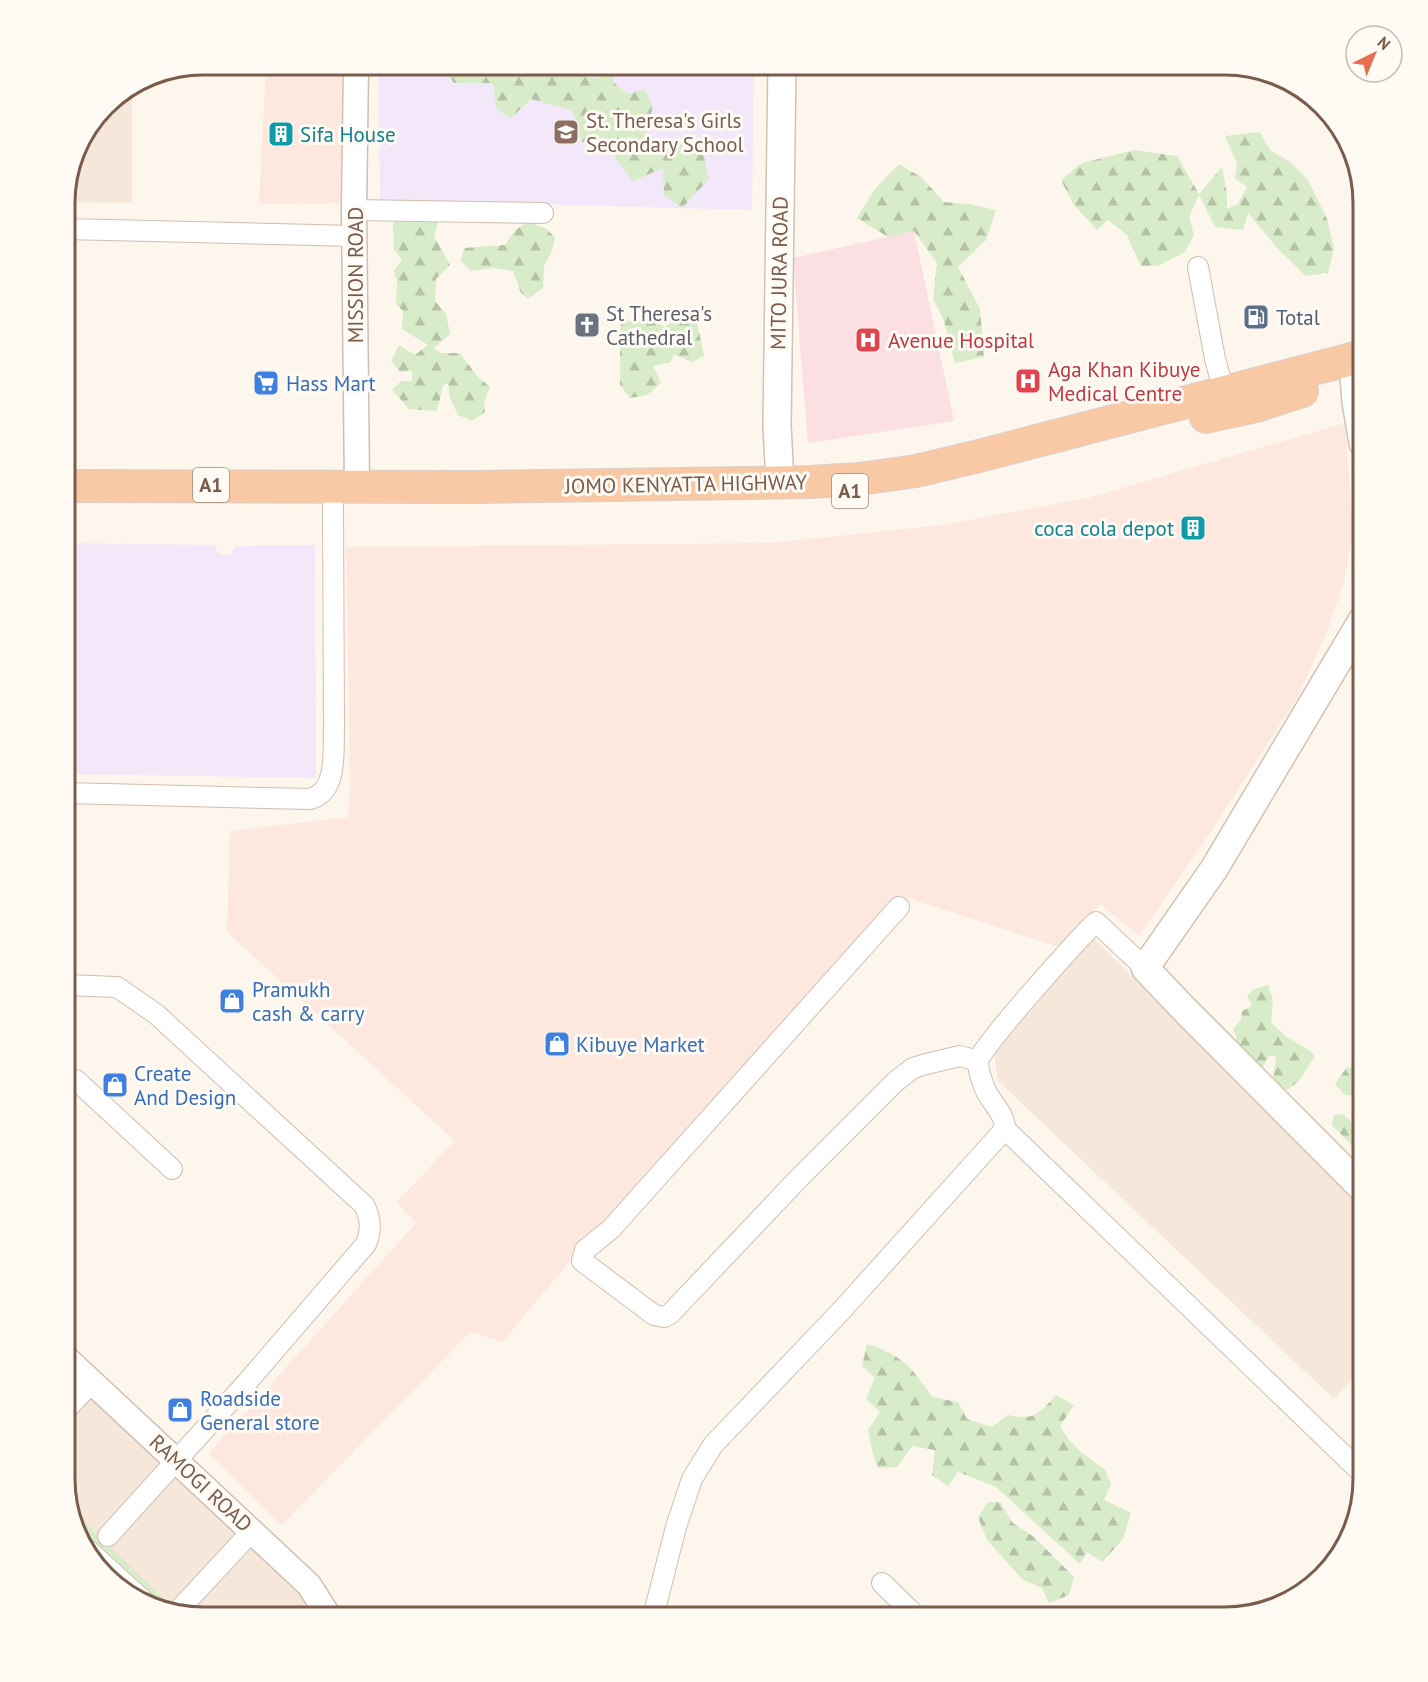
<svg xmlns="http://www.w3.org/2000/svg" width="1428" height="1682" font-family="'PT Sans',sans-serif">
<defs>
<pattern id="forest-firs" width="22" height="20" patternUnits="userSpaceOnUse" patternTransform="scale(1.5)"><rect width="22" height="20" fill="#d8ecc9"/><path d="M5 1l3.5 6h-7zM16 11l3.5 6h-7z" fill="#b4c2a5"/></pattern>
</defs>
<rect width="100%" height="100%" fill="#fdf6ec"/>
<g fill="#f5e8da">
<polygon points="132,86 132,203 65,202 65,193 79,141 111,99"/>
<polygon points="1092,937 1363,1203 1363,1367 1334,1399 999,1082 993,1051"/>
<polygon points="65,1356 227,1508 305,1601 308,1617 202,1617 141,1603 93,1563 65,1480"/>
</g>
<g fill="#fde8e0">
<polygon points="266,65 342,65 341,203 259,204"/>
<polygon points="1345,423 1353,532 1344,582 1328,629 1298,696 1206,839 1139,936 1100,904 1059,947 899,895 577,1253 502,1342 470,1332 282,1525 209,1453 416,1223 397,1202 455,1141 227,932 230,831 348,817 350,785 346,547 770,543 943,525 1088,498"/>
</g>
<g fill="#f3e8fa">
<polygon points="378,65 754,65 752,210 380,200"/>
<polygon points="65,543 214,545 219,554 230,555 235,546 315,545 316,778 65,774"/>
</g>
<polygon fill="#fbdfe3" points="914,231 954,421 808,443 793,258"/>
<polygon fill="#d8ecc9" points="77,1515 168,1603 163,1608 141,1603 93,1563"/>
<g fill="url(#forest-firs)">
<polygon points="442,65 536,65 572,71 595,79 617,65 613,82 628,94 644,89 653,107 645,135 703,152 709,179 682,208 664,195 663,168 633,181 618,162 606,142 581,142 579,126 571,110 531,99 510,119 496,107 493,83 454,83"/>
<polygon points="1260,132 1270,150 1290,162 1308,180 1327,219 1334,248 1328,273 1306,276 1278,249 1248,213 1243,230 1215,227 1199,195 1189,217 1194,235 1185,252 1158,266 1141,266 1127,235 1108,220 1097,230 1074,205 1061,180 1082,163 1135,150 1177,156 1199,194 1222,167 1227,194 1227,209 1238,204 1247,187 1235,179 1237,164 1225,136"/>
<polygon points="899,164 921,177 944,202 968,204 996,210 986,240 958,267 980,309 984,357 955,363 944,321 933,299 937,263 914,231 888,237 857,218 875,189"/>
<polygon points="407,217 439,220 434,236 450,265 436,279 435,301 446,314 450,334 434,348 441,353 460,353 477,376 490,387 484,402 485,412 472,421 458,415 450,398 448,383 443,386 437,411 409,409 392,390 401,381 412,381 412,371 400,372 391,361 399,345 415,355 428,345 402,329 403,311 396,304 397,281 394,271 402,259 394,250 393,222"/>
<polygon points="529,222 547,229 555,238 552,251 544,266 543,288 528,299 521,293 513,271 494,268 471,271 461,261 464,248 505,245 516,229"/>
<path d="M 680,314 L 697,322 L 704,356 L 692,362 L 674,354 L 671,362 L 653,366 L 661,383 L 647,395 L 630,398 L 620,385 C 621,363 619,342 621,320 L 637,322 L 654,319 L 665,327 Z"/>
<polygon points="1268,985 1273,1000 1271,1023 1287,1037 1309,1050 1315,1056 1299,1081 1287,1090 1273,1081 1276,1056 1269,1056 1262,1068 1246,1058 1229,1043 1237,1038 1233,1029 1241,1020 1242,1011 1252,1006 1247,996 1254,989"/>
<polygon points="1363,1055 1363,1096 1345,1095 1335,1084 1347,1067 1362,1070 1360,1058"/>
<polygon points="1343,1114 1363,1133 1363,1157 1332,1125 1334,1115"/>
<path d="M 867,1344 C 902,1355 912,1367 932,1397 L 958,1402 L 967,1419 L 992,1427 L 1008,1415 C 1034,1421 1039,1414 1056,1395 L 1074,1405 L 1060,1426 L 1069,1440 L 1082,1453 L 1105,1470 L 1111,1484 L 1104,1500 L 1131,1513 L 1123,1539 L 1102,1562 L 1087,1552 L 1080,1564 L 996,1487 L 958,1472 L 948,1486 L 932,1475 L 935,1450 L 912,1446 L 897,1467 L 878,1468 L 873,1454 L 868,1430 L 880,1412 L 866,1399 L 875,1378 L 862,1366 Z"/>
<polygon points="988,1502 1000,1502 1013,1523 1034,1537 1074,1577 1069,1595 1049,1603 1042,1588 1023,1580 987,1540 978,1517"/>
</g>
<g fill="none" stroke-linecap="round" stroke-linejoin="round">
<g stroke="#d1beb0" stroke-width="22">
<g id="minor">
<polyline points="354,210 543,213"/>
<polyline points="65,229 355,236"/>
<polyline points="1198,267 1215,359 1224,391"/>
<path d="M 65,793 L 310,799 C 338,792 333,752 334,728 L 333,504"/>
<polyline points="899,907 611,1229 585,1250 582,1261 654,1315 664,1317 670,1314 801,1176 895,1082 913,1068 926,1064 960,1056 978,1061"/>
<path d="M 65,985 L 117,987 L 156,1014 L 364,1205 C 371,1218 372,1230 366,1244 L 242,1388 L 108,1536"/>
<polyline points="65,1081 76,1080 172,1169"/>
<polyline points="1005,1129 1363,1474"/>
<polyline points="65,1411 92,1382"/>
<polyline points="88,1550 147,1604"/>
<polyline points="882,1583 917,1617"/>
<polyline points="177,1612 252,1531"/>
<path d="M 653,1617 L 676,1527 L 692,1479 L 713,1445 L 842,1310 L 1005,1129 C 1005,1113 991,1103 985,1089 C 982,1082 978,1069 978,1062 C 977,1051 1081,936 1096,922 L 1145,968"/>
</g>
</g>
<g stroke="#d1beb0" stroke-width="27">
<g id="tertiary">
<polyline points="356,65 354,210 357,486"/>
<polyline points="65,1357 309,1585 326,1612 327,1617"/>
</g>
</g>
<g stroke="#d6c0b0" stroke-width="30">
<g id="secondary">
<polyline points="1354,375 1356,402 1363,443"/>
<polyline points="780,482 777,426 782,65"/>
<polyline points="1363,619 1214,869 1145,968 1181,1006 1363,1189"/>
</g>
</g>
<g stroke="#dad1cd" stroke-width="34">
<g id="trunk">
<polyline points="1206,417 1256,406 1302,391"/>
<polyline points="65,486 475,487 810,482 859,479 916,471 979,456 1363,356"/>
</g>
</g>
<use href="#minor" stroke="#fff" stroke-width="20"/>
<use href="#tertiary" stroke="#fff" stroke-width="24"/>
<use href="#secondary" stroke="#fff" stroke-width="27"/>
<use href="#trunk" stroke="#f9c8a4" stroke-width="32"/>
</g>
<defs>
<g id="school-square" transform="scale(1.35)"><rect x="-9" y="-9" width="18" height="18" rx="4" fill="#8d6e63" stroke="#fffaf3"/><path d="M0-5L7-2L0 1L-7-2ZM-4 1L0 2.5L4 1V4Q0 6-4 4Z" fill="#fff"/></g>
<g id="building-square" transform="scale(1.35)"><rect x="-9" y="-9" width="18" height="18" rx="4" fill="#0f9aa8" stroke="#fffaf3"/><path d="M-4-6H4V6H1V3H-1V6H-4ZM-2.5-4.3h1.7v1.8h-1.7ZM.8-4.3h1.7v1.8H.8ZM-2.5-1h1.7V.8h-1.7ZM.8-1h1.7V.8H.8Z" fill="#fff"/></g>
<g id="fuel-square" transform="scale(1.35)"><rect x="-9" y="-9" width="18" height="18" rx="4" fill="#5c6f8a" stroke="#fffaf3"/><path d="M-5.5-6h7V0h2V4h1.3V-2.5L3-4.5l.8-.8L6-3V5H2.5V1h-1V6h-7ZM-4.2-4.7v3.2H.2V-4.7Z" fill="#fff"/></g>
<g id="church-square" transform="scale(1.35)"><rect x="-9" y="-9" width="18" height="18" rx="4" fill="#6b7280" stroke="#fffaf3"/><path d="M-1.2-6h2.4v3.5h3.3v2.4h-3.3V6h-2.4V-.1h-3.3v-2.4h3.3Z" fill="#fff"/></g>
<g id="hospital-square" transform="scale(1.35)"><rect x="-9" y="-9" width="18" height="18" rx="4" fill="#e0444e" stroke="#fffaf3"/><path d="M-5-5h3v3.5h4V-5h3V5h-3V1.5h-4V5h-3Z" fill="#fff"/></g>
<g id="supermarket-square" transform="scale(1.35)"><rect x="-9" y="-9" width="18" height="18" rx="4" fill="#3f7fe0" stroke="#fffaf3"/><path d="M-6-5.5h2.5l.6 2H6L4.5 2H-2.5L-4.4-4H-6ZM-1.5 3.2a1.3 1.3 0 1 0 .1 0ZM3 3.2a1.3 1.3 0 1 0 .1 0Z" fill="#fff"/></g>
<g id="shop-square" transform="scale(1.35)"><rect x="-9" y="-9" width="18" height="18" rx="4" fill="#3f7fe0" stroke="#fffaf3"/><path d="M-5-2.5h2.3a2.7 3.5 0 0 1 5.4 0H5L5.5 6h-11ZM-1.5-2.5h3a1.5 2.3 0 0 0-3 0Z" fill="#fff"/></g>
</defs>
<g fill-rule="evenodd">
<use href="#school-square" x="566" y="132"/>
<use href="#building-square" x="281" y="134"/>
<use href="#fuel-square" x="1256" y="317"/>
<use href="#church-square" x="587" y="325"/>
<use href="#hospital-square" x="868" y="340"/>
<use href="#hospital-square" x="1028" y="381"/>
<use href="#supermarket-square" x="266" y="383"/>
<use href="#building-square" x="1193" y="528"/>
<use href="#shop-square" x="232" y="1001"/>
<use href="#shop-square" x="557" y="1044"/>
<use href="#shop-square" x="115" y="1085"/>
<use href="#shop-square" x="180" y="1410"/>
</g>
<g text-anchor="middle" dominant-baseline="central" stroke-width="6" stroke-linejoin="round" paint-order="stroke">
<g fill="#fffaf3" stroke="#a28b7f" stroke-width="1.5">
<rect x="193" y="468" width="36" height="34" rx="4.5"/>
<rect x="832" y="474" width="36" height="34" rx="4.5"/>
</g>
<g font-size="20" font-weight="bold" fill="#7a5c4d">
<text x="211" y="485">A1</text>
<text x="850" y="491">A1</text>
</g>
<g font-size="21" fill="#785e54" stroke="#fffaf3" text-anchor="start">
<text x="586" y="120">St. Theresa's Girls<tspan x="586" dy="24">Secondary School</tspan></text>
</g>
<g font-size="21" fill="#0d838f" stroke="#fffaf3" text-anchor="start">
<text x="300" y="134">Sifa House</text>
<text x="1174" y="528" text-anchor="end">coca cola depot</text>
</g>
<g font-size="21" fill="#7a5c4d" stroke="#fffaf3">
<text transform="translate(779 273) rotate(-89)">MITO JURA ROAD</text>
<text transform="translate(355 275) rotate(-90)">MISSION ROAD</text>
<text transform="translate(686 484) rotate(-1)">JOMO KENYATTA HIGHWAY</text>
<text transform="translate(201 1483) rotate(43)">RAMOGI ROAD</text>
</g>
<g font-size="21" fill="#5b616d" stroke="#fffaf3" text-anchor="start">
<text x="606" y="313">St Theresa's<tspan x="606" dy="24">Cathedral</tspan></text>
</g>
<g font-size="21" fill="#4e5e75" stroke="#fffaf3" text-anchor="start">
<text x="1276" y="317">Total</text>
</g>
<g font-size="21" fill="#be3a42" stroke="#fffaf3" text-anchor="start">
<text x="888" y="340">Avenue Hospital</text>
<text x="1048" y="369">Aga Khan Kibuye<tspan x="1048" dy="24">Medical Centre</tspan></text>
</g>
<g font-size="21" fill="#366cbe" stroke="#fffaf3" text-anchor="start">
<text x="286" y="383">Hass Mart</text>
<text x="252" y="989">Pramukh<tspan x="252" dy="24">cash &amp; carry</tspan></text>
<text x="576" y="1044">Kibuye Market</text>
<text x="134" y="1073">Create<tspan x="134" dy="24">And Design</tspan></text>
<text x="200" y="1398">Roadside<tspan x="200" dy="24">General store</tspan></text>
</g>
</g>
<path d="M0 0H1428V1682H0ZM203 75H1225A128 128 0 0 1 1353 203V1479A128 128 0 0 1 1225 1607H203A128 128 0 0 1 75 1479V203A128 128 0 0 1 203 75Z" fill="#fffaf3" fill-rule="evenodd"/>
<path fill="none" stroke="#7a5c4d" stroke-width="3" d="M203 75H1225A128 128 0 0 1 1353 203V1479A128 128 0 0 1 1225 1607H203A128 128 0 0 1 75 1479V203A128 128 0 0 1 203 75Z"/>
<g transform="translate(1374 54) rotate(43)"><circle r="28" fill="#fffaf3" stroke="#cabbb1" stroke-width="1.5"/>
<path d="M0-4.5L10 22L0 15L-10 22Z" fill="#e76f51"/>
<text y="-9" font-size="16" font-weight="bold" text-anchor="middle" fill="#7a5c4d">N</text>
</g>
</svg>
